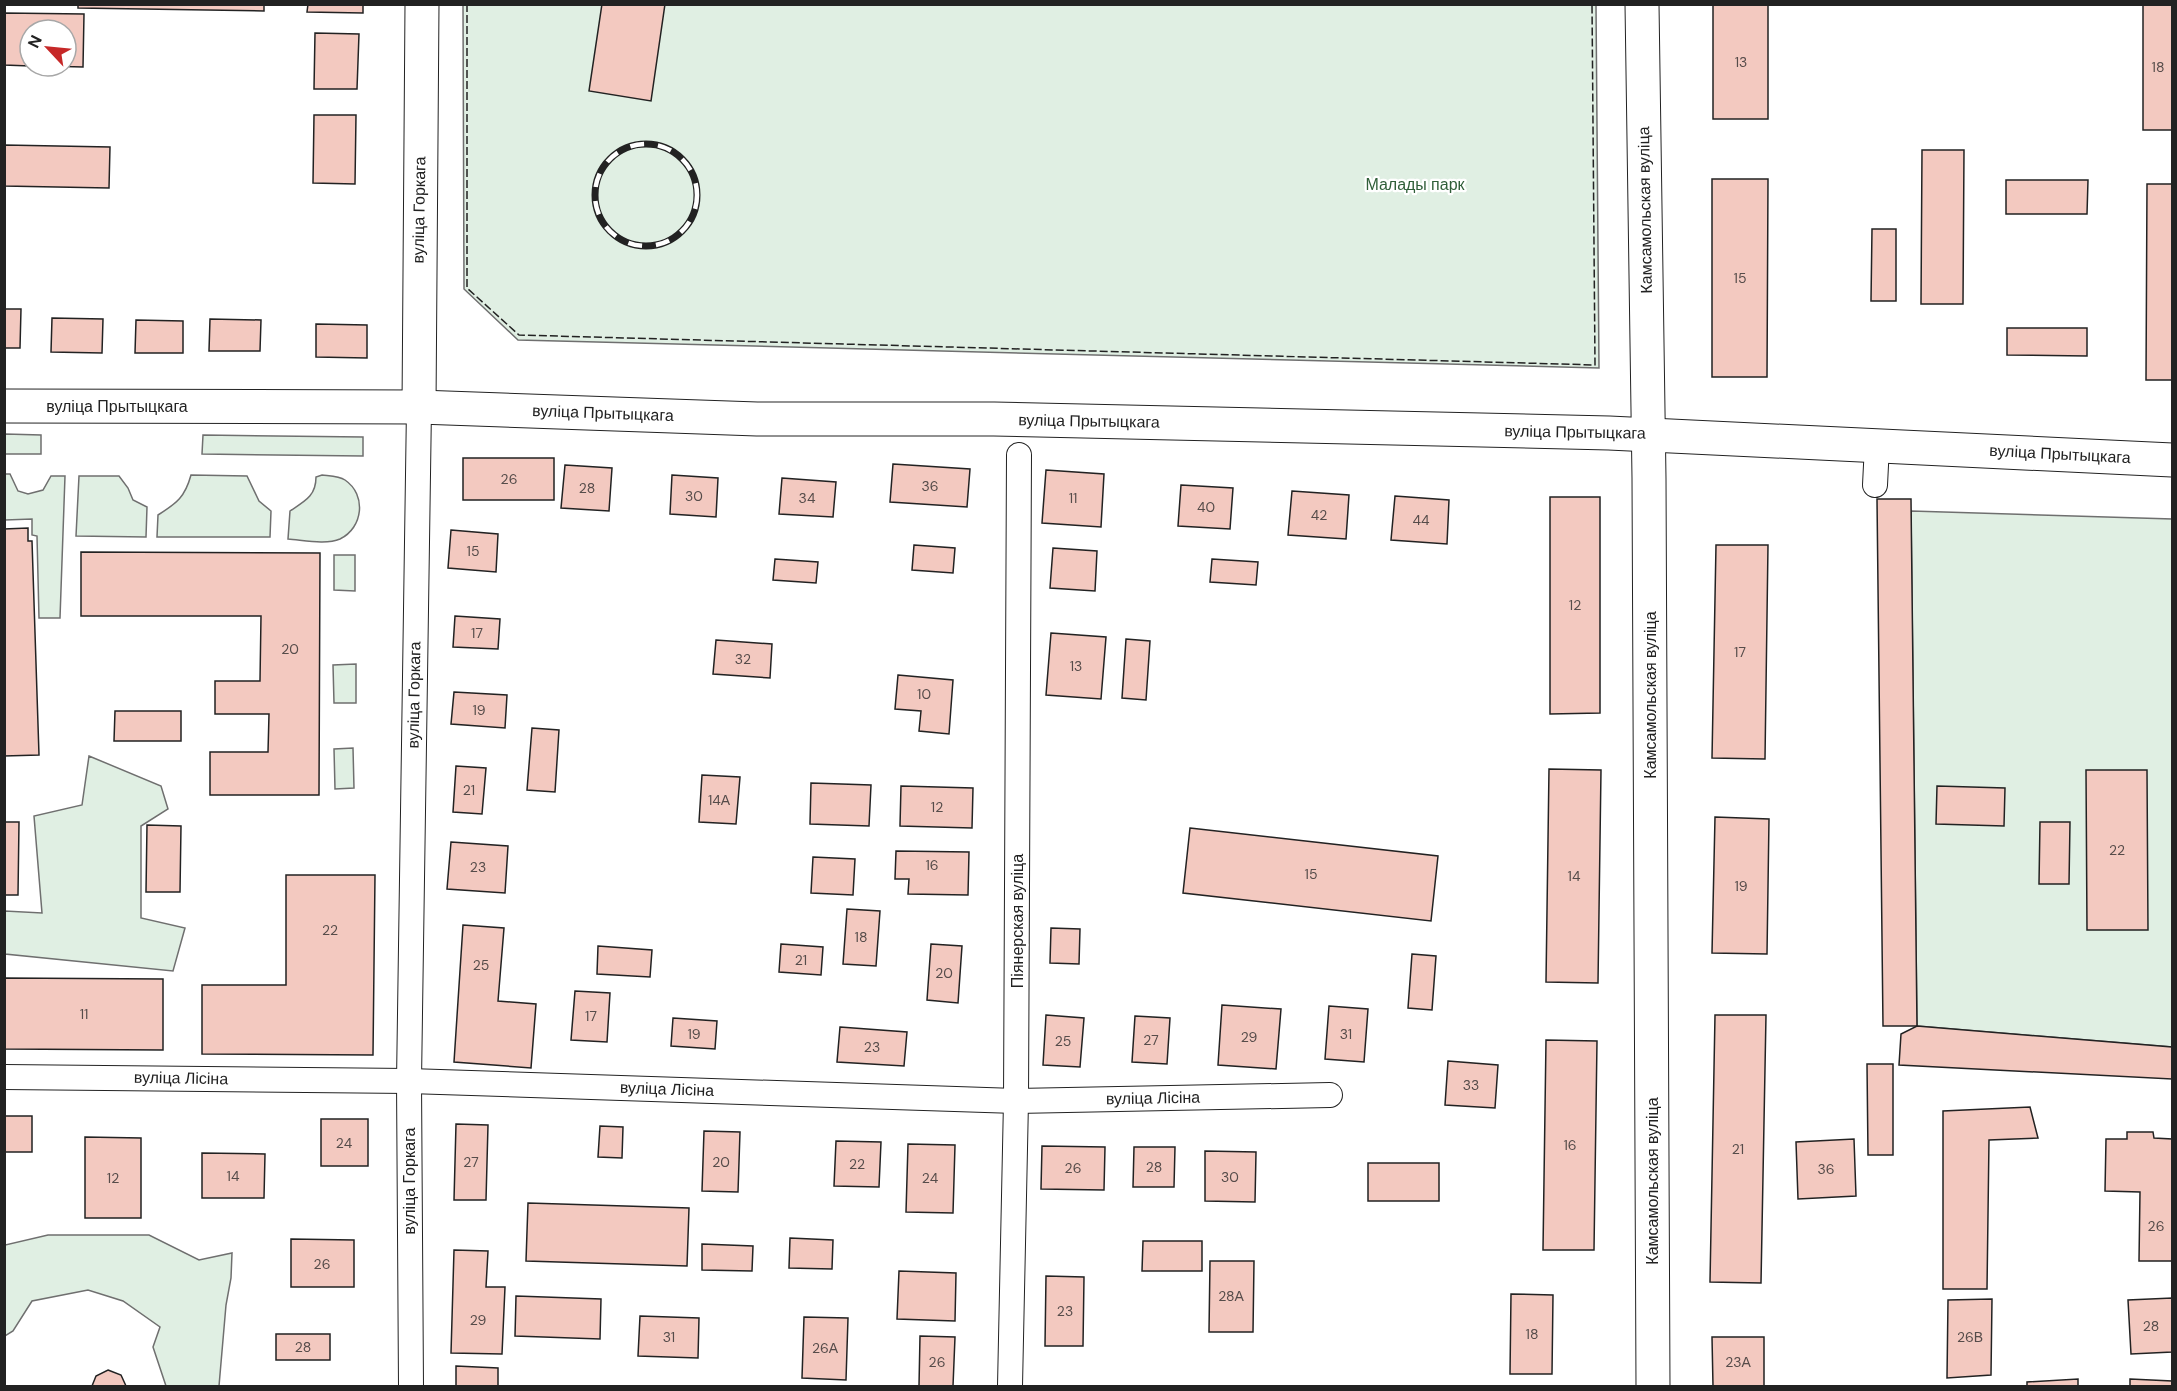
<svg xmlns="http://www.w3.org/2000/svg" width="2177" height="1391" font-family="'DM Sans',sans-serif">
<rect width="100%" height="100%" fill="#fff"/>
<g fill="#e0efe3" stroke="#6f6f6f" stroke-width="1.5">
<polygon points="463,5 1596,5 1599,368 518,340 464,289"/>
<polygon points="5,434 41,435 41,454 5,454"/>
<polygon points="203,435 363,437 363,456 202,454"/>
<polygon points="5,474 10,474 18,491 28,494 43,490 51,476 65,476 60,618 39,618 37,536 32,535 32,519 5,520"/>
<path d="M 191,475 L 247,476 L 259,501 L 271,511 L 270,537 L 157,537 L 158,515 C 177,503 185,497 191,475 Z"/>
<path d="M 322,475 C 330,476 339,476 345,480 C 367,495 363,528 340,539 C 326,545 303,540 288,539 L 290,511 C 305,501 316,496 316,477 Z"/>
<polygon points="79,476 119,476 128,488 133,500 147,507 146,537 76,536"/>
<polygon points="1911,511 2172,519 2172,1047 1917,1026"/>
<polygon points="334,555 355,555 355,591 334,590"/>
<polygon points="356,664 356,703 334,703 333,665"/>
<polygon points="353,748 354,788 335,789 334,749"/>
<polygon points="89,756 161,786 168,809 141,826 141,918 185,928 173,971 5,954 5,911 42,913 34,816 82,805"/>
<polygon points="48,1235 149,1235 199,1260 232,1253 231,1278 226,1305 219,1386 166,1386 153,1347 160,1327 123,1301 88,1290 32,1301 13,1331 5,1336 5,1245"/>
</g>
<g fill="#f3c9c0" stroke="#222" stroke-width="1.5">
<polygon points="78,4 264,4 264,11 78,8"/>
<polygon points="308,4 363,4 363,13 307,12"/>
<polygon points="602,4 665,4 651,101 589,91"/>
<rect x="1713" y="4" width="55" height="115"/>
<rect x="2143" y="4" width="29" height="126"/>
<polygon points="4,13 84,14 83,67 45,66 66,66 66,30 30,30 30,66 4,65"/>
<polygon points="315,33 359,34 357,89 314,89"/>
<polygon points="314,115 356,115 355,184 313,183"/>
<polygon points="4,145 110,147 109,188 4,186"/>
<polygon points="1922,150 1964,150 1963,304 1921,304"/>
<polygon points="1712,179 1768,179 1767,377 1712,377"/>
<polygon points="2006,180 2088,180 2087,214 2006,214"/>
<polygon points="2147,184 2172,184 2172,380 2146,380"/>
<polygon points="1872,229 1896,229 1896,301 1871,301"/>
<polygon points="4,309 21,309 20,348 4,348"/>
<polygon points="52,318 103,319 102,353 51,352"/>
<polygon points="210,319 261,320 260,351 209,351"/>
<polygon points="136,320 183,321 183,353 135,353"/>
<polygon points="316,324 367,325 367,358 316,357"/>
<polygon points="2007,328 2087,328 2087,356 2007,355"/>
<rect x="463" y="458" width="91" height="42"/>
<polygon points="893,464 970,469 967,507 890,502"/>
<polygon points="565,465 612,468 609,511 561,508"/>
<polygon points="1046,470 1104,474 1101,527 1042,523"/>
<polygon points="672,475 718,478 716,517 670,514"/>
<polygon points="782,478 836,482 833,517 779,514"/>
<polygon points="1181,485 1233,488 1230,529 1178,526"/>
<polygon points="1292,491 1349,495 1346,539 1288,535"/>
<polygon points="1395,496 1449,500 1447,544 1391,540"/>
<polygon points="1550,497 1600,497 1600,713 1550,714"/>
<polygon points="1877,499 1911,499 1917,1026 1883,1026"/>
<polygon points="28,528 28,541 32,541 39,755 4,756 4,529"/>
<polygon points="451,530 498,534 496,572 448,568"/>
<polygon points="914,545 955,548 953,573 912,570"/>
<polygon points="1716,545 1768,545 1765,759 1712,758"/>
<polygon points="1053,548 1097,551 1095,591 1050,588"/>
<polygon points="81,552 320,553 319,795 210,795 210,752 268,752 269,714 215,714 215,681 260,681 261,616 81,616"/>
<polygon points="775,559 818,562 816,583 773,580"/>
<polygon points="1212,559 1258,562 1256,585 1210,582"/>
<polygon points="455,616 500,619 498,649 453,647"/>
<polygon points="1051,633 1106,637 1101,699 1046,695"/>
<polygon points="1126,639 1150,641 1146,700 1122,698"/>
<polygon points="716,640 772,644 770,678 713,674"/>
<polygon points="898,675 953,680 949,734 919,731 921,711 895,709"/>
<polygon points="454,692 507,695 505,728 451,724"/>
<polygon points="115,711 181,711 181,741 114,741"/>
<polygon points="532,728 559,730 555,792 527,790"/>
<polygon points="456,766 486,768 482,814 453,812"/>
<polygon points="1549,769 1601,770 1598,983 1546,982"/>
<polygon points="2086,770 2147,770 2148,930 2087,930"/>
<polygon points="702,775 740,777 736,824 699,822"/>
<polygon points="811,783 871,785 869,826 810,824"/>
<polygon points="901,786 973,788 972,828 900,826"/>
<polygon points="1937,786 2005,788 2004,826 1936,824"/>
<polygon points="1715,817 1769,819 1767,954 1712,953"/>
<polygon points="4,822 19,822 18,895 4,895"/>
<polygon points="2040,822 2070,822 2069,884 2039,884"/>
<polygon points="147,825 181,826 180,892 146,892"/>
<polygon points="1190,828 1438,856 1431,921 1183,893"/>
<polygon points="451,842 508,846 505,893 447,889"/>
<polygon points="896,851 969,852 968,895 908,894 909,879 895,879"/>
<polygon points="813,857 855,859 853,895 811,893"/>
<polygon points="286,875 375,875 373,1055 202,1054 202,985 286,985"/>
<polygon points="847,909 880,911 876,966 843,964"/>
<polygon points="463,925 504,928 498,1001 536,1004 531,1068 454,1062"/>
<polygon points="1051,928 1080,929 1079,964 1050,963"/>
<polygon points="781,944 823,947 821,975 779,972"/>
<polygon points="931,944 962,946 958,1003 927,1000"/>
<polygon points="598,946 652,950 650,977 597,974"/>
<polygon points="1412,954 1436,956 1432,1010 1408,1008"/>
<polygon points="4,978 163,979 163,1050 4,1049"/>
<polygon points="575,991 610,993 607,1042 571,1040"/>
<polygon points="1222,1005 1281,1009 1276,1069 1218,1065"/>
<polygon points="1329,1006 1368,1009 1364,1062 1325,1059"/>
<polygon points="1046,1015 1084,1018 1080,1067 1043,1065"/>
<polygon points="1715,1015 1766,1015 1761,1283 1710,1282"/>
<polygon points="1135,1016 1170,1018 1167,1064 1132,1062"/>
<polygon points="673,1018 717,1021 715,1049 671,1046"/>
<polygon points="1917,1026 2172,1047 2172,1079 1899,1065 1901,1034"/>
<polygon points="840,1027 907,1032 904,1066 837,1062"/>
<polygon points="1546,1040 1597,1041 1594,1250 1543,1250"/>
<polygon points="1448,1061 1498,1065 1495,1108 1445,1105"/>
<polygon points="1867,1064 1893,1064 1893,1155 1868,1155"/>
<polygon points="2030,1107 2038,1138 1989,1140 1987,1289 1943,1289 1943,1111"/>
<rect x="4" y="1116" width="28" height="36"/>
<rect x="321" y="1119" width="47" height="47"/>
<polygon points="456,1124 488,1125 486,1200 454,1200"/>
<polygon points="600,1126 623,1127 622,1158 598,1157"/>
<polygon points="704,1131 740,1132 738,1192 702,1191"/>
<polygon points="2127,1132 2153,1132 2154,1138 2172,1139 2172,1261 2139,1261 2140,1192 2105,1191 2106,1139 2127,1139"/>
<polygon points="85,1137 141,1138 141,1218 85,1218"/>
<polygon points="1854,1139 1856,1196 1798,1199 1796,1142"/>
<polygon points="836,1141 881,1142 879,1187 834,1186"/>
<polygon points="908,1144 955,1145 953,1213 906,1212"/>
<polygon points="1042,1146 1105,1147 1104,1190 1041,1189"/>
<polygon points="1134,1147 1175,1147 1174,1187 1133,1187"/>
<polygon points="1205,1151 1256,1152 1255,1202 1205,1201"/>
<polygon points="202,1153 265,1154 264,1198 202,1198"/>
<rect x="1368" y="1163" width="71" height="38"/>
<polygon points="528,1203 689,1208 687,1266 526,1261"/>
<polygon points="790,1238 833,1240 832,1269 789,1268"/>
<polygon points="291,1239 354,1240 354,1287 291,1287"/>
<polygon points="1143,1241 1202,1241 1202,1271 1142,1271"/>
<polygon points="702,1244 753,1246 752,1271 702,1270"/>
<polygon points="454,1250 488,1251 486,1287 505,1287 502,1354 451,1353"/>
<polygon points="1210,1261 1254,1261 1253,1332 1209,1332"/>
<polygon points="899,1271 956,1273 955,1321 897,1319"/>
<polygon points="1046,1276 1084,1277 1083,1346 1045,1346"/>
<polygon points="1511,1294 1553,1295 1552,1374 1510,1374"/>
<polygon points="516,1296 601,1299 600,1339 515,1336"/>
<polygon points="2172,1298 2172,1352 2131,1354 2128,1300"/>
<polygon points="1992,1299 1991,1375 1947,1378 1948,1300"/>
<polygon points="640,1316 699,1318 698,1358 638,1356"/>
<polygon points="804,1317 848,1318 846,1380 802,1378"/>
<rect x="276" y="1334" width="54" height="26"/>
<polygon points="920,1336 955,1337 953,1386 919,1386"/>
<polygon points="1712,1337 1764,1337 1764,1386 1713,1386"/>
<polygon points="456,1366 498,1368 498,1386 456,1386"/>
<polygon points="108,1370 121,1375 126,1386 92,1386 96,1376"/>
<polygon points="2078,1379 2078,1386 2027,1386 2027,1382"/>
<polygon points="2130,1379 2172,1381 2172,1386 2130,1386"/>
</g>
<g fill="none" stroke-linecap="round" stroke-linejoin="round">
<g stroke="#222" stroke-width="26">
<g id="street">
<polyline points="1875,485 1877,445"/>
<polyline points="4,1077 409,1081 1016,1101 1330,1095"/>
<polyline points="411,1386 409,1081 419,407"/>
<polyline points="1010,1386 1016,1101 1019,455"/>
</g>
</g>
<g stroke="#222" stroke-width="35">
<g id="secondary">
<polyline points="1642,4 1649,478 1653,1386"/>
<polyline points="4,406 419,407 757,419 994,419 1609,433 2172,460"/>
<polyline points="419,407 422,4"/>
</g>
</g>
<use href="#street" stroke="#fff" stroke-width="24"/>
<use href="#secondary" stroke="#fff" stroke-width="33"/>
<g stroke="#222" stroke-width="7">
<circle id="rail" cx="646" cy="195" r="51"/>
</g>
<use href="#rail" stroke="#fff" stroke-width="4.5" stroke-dasharray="14" stroke-linecap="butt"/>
<polyline stroke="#222" stroke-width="1.5" stroke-dasharray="8 3" stroke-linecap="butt" points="467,4 467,288 519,335 1595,365 1592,4"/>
</g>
<g text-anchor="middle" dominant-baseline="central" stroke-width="4.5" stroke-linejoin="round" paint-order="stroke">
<g font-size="14" fill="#564c4a">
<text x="1741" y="62">13</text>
<text x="2158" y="67">18</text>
<text x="1740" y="278">15</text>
<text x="509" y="479">26</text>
<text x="930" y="486">36</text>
<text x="587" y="488">28</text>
<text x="694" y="496">30</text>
<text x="807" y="498">34</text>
<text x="1073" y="498">11</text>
<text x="1206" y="507">40</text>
<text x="1319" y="515">42</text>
<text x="1421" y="520">44</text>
<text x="473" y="551">15</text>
<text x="1575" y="605">12</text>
<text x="477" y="633">17</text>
<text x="290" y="649">20</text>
<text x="1740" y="652">17</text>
<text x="743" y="659">32</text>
<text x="1076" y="666">13</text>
<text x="924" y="694">10</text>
<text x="479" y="710">19</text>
<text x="469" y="790">21</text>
<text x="719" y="800">14А</text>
<text x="937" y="807">12</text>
<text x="2117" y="850">22</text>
<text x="932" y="865">16</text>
<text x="478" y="867">23</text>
<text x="1311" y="874">15</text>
<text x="1574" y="876">14</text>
<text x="1741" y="886">19</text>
<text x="330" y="930">22</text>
<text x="861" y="937">18</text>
<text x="801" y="960">21</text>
<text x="481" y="965">25</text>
<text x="944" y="973">20</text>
<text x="84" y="1014">11</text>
<text x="591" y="1016">17</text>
<text x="694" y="1034">19</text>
<text x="1346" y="1034">31</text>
<text x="1249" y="1037">29</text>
<text x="1151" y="1040">27</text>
<text x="1063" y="1041">25</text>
<text x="872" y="1047">23</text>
<text x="1471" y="1085">33</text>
<text x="344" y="1143">24</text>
<text x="1570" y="1145">16</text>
<text x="1738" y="1149">21</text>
<text x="471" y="1162">27</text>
<text x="721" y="1162">20</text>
<text x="857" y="1164">22</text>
<text x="1154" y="1167">28</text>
<text x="1073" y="1168">26</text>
<text x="1826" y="1169">36</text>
<text x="233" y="1176">14</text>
<text x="1230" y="1177">30</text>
<text x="113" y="1178">12</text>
<text x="930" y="1178">24</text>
<text x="2156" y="1226">26</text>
<text x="322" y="1264">26</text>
<text x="1231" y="1296">28А</text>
<text x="1065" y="1311">23</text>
<text x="478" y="1320">29</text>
<text x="2151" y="1326">28</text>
<text x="1532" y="1334">18</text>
<text x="669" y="1337">31</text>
<text x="1970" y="1337">26В</text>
<text x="303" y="1347">28</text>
<text x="825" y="1348">26А</text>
<text x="937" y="1362">26</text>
<text x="1738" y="1362">23А</text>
</g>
<g font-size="16" fill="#2f5e38" stroke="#fff">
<text x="1415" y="184">Малады парк</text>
</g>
<g font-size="16" fill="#222" stroke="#fff">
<text transform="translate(419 210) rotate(-89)">вуліца Горкага</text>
<text transform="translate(1645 210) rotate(-91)">Камсамольская вуліца</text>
<text x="117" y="406">вуліца Прытыцкага</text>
<text transform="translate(603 413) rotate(2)">вуліца Прытыцкага</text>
<text transform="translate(1089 421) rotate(1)">вуліца Прытыцкага</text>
<text transform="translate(1575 432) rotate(1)">вуліца Прытыцкага</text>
<text transform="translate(2060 454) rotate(3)">вуліца Прытыцкага</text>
<text transform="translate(414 695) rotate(-89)">вуліца Горкага</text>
<text transform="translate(1650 695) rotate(-90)">Камсамольская вуліца</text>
<text transform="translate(1017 921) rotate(-90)">Піянерская вуліца</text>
<text transform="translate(181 1078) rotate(1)">вуліца Лісіна</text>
<text transform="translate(667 1089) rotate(2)">вуліца Лісіна</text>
<text transform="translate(1153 1098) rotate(-1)">вуліца Лісіна</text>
<text transform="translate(409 1181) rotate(-90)">вуліца Горкага</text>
<text transform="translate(1652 1181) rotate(-90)">Камсамольская вуліца</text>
</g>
</g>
<rect width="2177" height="1391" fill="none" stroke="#222222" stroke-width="12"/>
<g transform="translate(48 48) rotate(296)"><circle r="28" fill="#ffffff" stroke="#a7a7a7" stroke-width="1.5"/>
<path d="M0-4.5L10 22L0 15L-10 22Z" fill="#c62828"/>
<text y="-9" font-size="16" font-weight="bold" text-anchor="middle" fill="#222222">N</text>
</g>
</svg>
